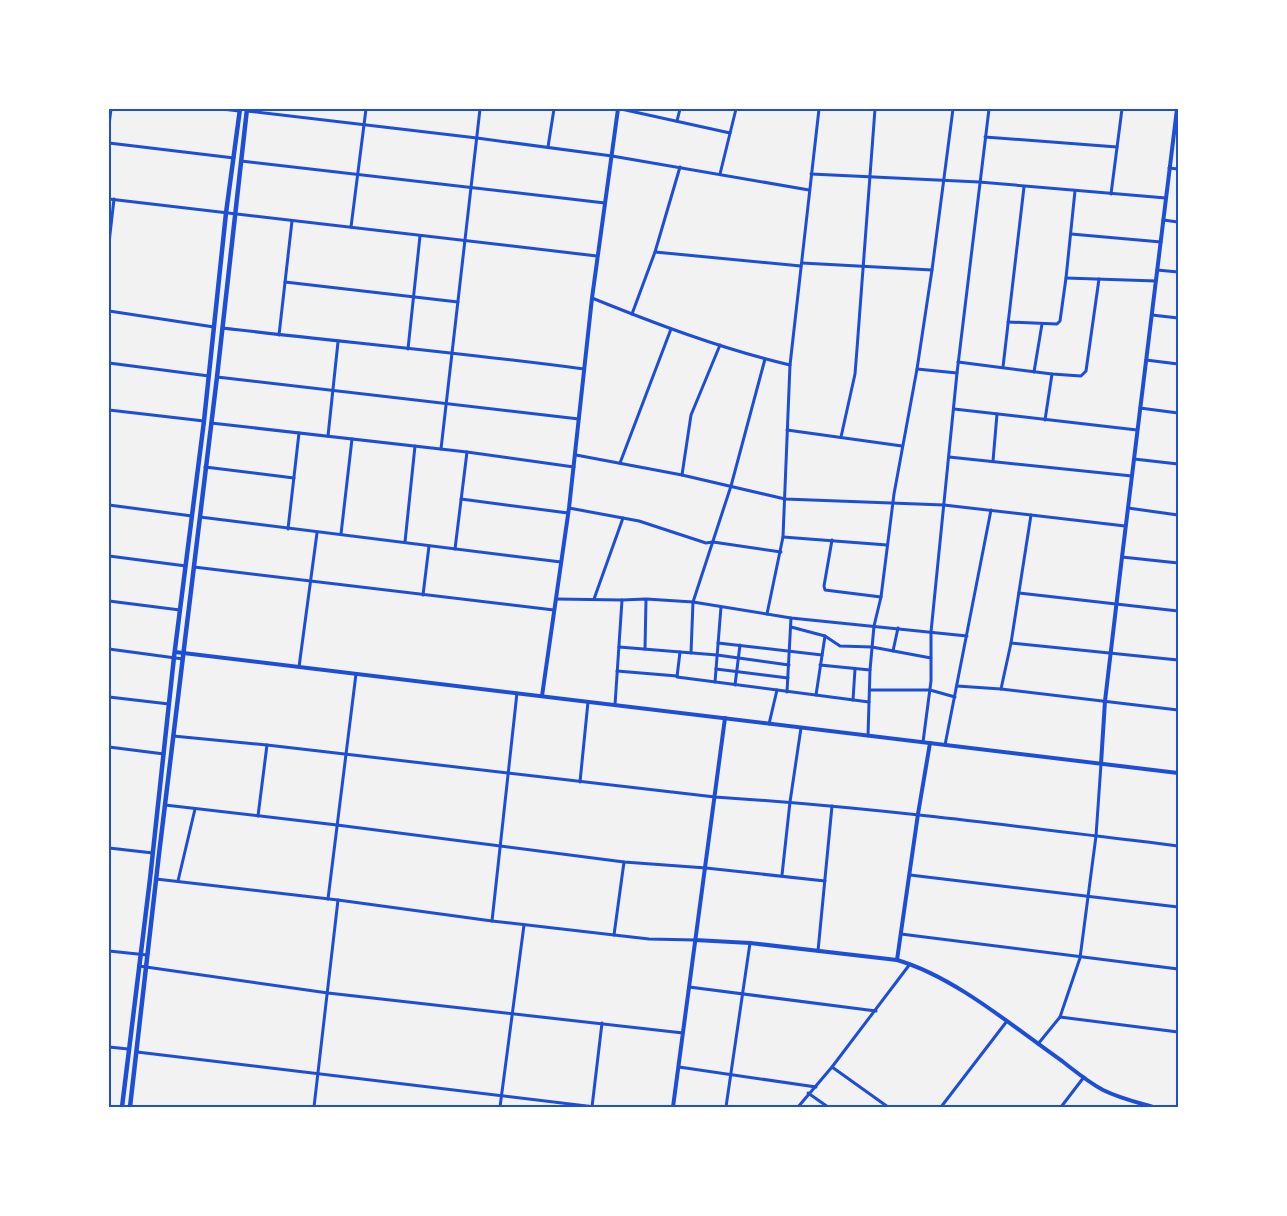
<svg xmlns="http://www.w3.org/2000/svg" width="1287" height="1216" font-family="Poppins,sans-serif">
<rect width="100%" height="100%" fill="#f2f2f2"/>
<g fill="none" stroke-linecap="round" stroke-linejoin="round">
<g stroke="#1d4ed8" stroke-width="3">
<polyline points="222,109 239,111"/>
<polyline points="621,109 730,133"/>
<polyline points="247,111 477,138 612,156 809,190"/>
<polyline points="677,121 680,109"/>
<polyline points="109,125 111,109"/>
<polyline points="985,137 1117,147"/>
<polyline points="109,143 234,158"/>
<polyline points="548,147 554,109"/>
<polyline points="241,161 605,203"/>
<polyline points="1169,168 1178,169"/>
<polyline points="720,174 736,109"/>
<polyline points="811,174 979,182 1166,198"/>
<polyline points="1111,194 1122,109"/>
<polyline points="109,199 597,256"/>
<polyline points="1163,220 1178,222"/>
<polyline points="351,227 366,109"/>
<polyline points="1071,234 1161,242"/>
<polyline points="109,243 114,199"/>
<polyline points="655,252 801,266"/>
<polyline points="802,263 932,270"/>
<polyline points="1157,270 1178,272"/>
<polyline points="1066,278 1156,281"/>
<polyline points="285,282 458,302"/>
<path d="M 592,298 C 656,324 722,349 790,365"/>
<polyline points="109,311 214,327"/>
<polyline points="632,314 655,252 680,167"/>
<polyline points="1152,315 1178,318"/>
<polyline points="1008,322 1057,324 1060,321 1066,278 1075,191"/>
<path d="M 222,328 C 343,342 464,353 584,369"/>
<polyline points="279,335 292,221"/>
<polyline points="408,349 420,236"/>
<polyline points="1146,360 1178,364"/>
<polyline points="958,362 1052,374 1081,376 1086,371 1099,279"/>
<polyline points="109,363 209,376"/>
<polyline points="1003,367 1024,187"/>
<polyline points="917,369 957,373"/>
<polyline points="1034,372 1042,324"/>
<polyline points="217,377 579,419"/>
<polyline points="1140,408 1178,413"/>
<polyline points="954,409 1137,430"/>
<polyline points="109,410 204,421"/>
<polyline points="1045,420 1052,374"/>
<polyline points="211,423 467,452 574,467"/>
<polyline points="787,430 902,446"/>
<polyline points="328,436 338,342"/>
<polyline points="841,437 855,374 857,349 875,109"/>
<polyline points="441,449 480,109"/>
<polyline points="576,455 682,475 785,499 944,505 1125,526"/>
<polyline points="949,457 1132,476"/>
<polyline points="1134,459 1178,464"/>
<polyline points="993,461 997,414"/>
<polyline points="620,463 671,329"/>
<polyline points="205,467 294,478"/>
<polyline points="682,475 691,415 720,345"/>
<polyline points="461,499 568,513"/>
<polyline points="109,505 192,516"/>
<polyline points="569,508 639,521 706,543 713,542 781,552"/>
<polyline points="1128,508 1178,515"/>
<polyline points="200,517 561,562"/>
<polyline points="288,529 299,433"/>
<polyline points="341,534 352,439"/>
<polyline points="783,537 887,545"/>
<polyline points="832,540 824,586 825,590 881,597"/>
<polyline points="405,542 415,446"/>
<polyline points="455,549 467,452"/>
<polyline points="109,556 186,566"/>
<polyline points="1122,557 1178,563"/>
<polyline points="194,567 554,610"/>
<polyline points="1019,593 1178,611"/>
<polyline points="423,595 429,546"/>
<polyline points="556,599 622,600 646,599 693,602 791,618 967,636"/>
<polyline points="594,599 623,518"/>
<polyline points="109,601 180,610"/>
<polyline points="767,614 783,537 790,365 819,109"/>
<polyline points="791,627 825,636 840,646 872,647 931,658"/>
<polyline points="718,643 822,655"/>
<polyline points="1011,643 1178,660"/>
<polyline points="619,647 717,655 789,665"/>
<polyline points="109,649 183,659"/>
<polyline points="645,649 646,600"/>
<polyline points="893,651 898,628"/>
<polyline points="680,652 677,677 869,702"/>
<polyline points="691,653 693,602 731,486 765,359"/>
<polyline points="820,665 870,670"/>
<polyline points="299,667 317,533"/>
<polyline points="716,669 788,678"/>
<polyline points="617,671 677,676"/>
<polyline points="715,682 721,607"/>
<polyline points="735,685 740,645"/>
<polyline points="957,686 1001,689 1178,710"/>
<polyline points="1001,689 1011,643 1031,515"/>
<polyline points="870,690 930,690 955,697"/>
<polyline points="787,692 791,618"/>
<polyline points="816,695 825,636"/>
<polyline points="109,697 169,704"/>
<polyline points="853,700 855,669"/>
<polyline points="615,705 622,600"/>
<polyline points="769,724 777,690"/>
<path d="M 173,736 L 267,745 L 715,797 C 870,807 1024,827 1178,846"/>
<polyline points="868,736 870,670 874,626 881,597 894,494 917,369 932,270 953,109"/>
<polyline points="923,742 931,681 931,632 957,373 989,109"/>
<polyline points="945,745 991,510"/>
<polyline points="109,747 164,754"/>
<polyline points="580,782 588,702"/>
<polyline points="165,805 337,825 624,862 706,868 825,881"/>
<polyline points="258,816 267,745"/>
<polyline points="109,848 153,853"/>
<polyline points="782,875 790,802 801,728"/>
<polyline points="910,875 1178,907"/>
<polyline points="156,879 338,900 492,921 614,935 649,939 695,940"/>
<polyline points="178,881 195,809"/>
<polyline points="328,899 356,674"/>
<polyline points="492,921 517,693"/>
<polyline points="901,934 1178,969"/>
<polyline points="614,935 624,862"/>
<polyline points="109,951 147,955"/>
<polyline points="818,951 832,806"/>
<polyline points="139,966 328,993 683,1033"/>
<polyline points="689,987 876,1011"/>
<polyline points="1060,1017 1178,1032"/>
<polyline points="1038,1044 1060,1017 1080,958 1096,836 1101,764"/>
<polyline points="109,1047 128,1049"/>
<polyline points="137,1052 595,1107"/>
<polyline points="679,1067 816,1087"/>
<polyline points="832,1067 888,1107"/>
<polyline points="808,1093 828,1107"/>
<polyline points="314,1107 338,900"/>
<polyline points="500,1107 524,925"/>
<polyline points="592,1107 602,1023"/>
<polyline points="726,1107 750,943"/>
<polyline points="798,1107 832,1067 910,964"/>
<polyline points="941,1107 1007,1021"/>
<polyline points="1061,1107 1084,1077"/>
</g>
<g stroke="#1d4ed8" stroke-width="4">
<polyline points="175,652 1178,773"/>
<polyline points="542,696 569,508 592,298 618,109"/>
<polyline points="1101,764 1105,701 1122,557 1177,109"/>
<path d="M 695,940 L 750,943 L 897,960 C 955,977 1012,1026 1062,1061 C 1075,1071 1088,1082 1103,1090 C 1119,1098 1136,1102 1153,1107"/>
<polyline points="897,960 918,814 930,743"/>
<polyline points="673,1107 725,718"/>
</g>
<g stroke="#1d4ed8" stroke-width="4.5">
<polyline points="122,1107 150,879 174,657 204,421 226,213 240,109"/>
<polyline points="130,1107 159,854 217,377 247,109"/>
</g>
</g>
<rect width="1287" height="1216" fill="none" stroke="#ffffff" stroke-width="220"/>
<rect x="110" y="110" width="1067" height="996" fill="none" stroke="#1d4ed8" stroke-width="2"/>
</svg>
